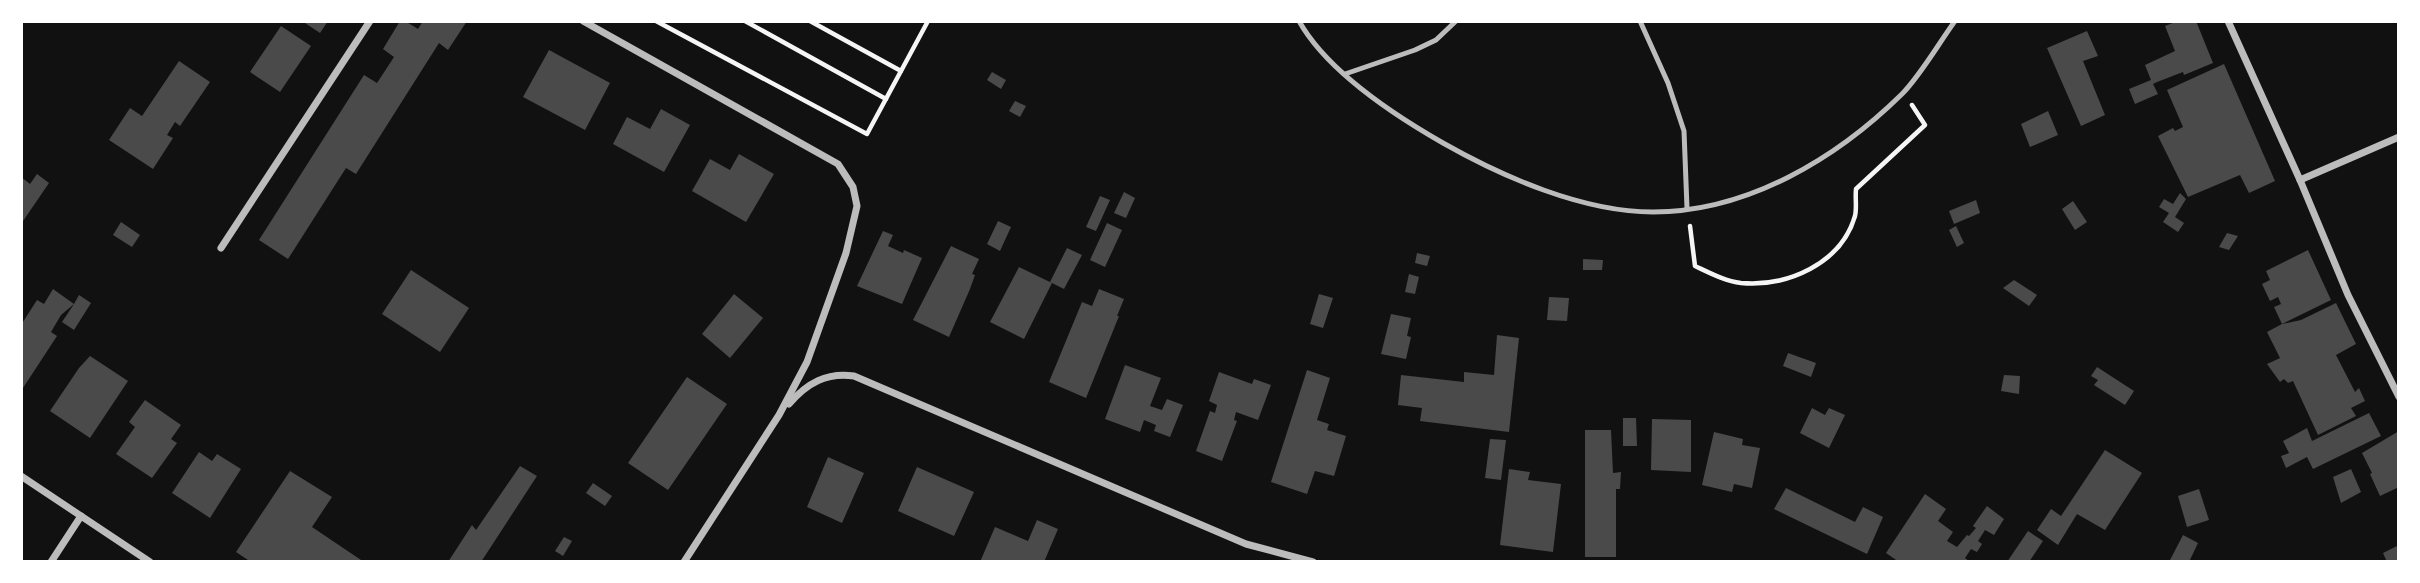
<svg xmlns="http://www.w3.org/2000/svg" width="2420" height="583" font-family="Raleway,sans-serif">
<rect width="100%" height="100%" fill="#111"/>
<g fill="#4a4a4a">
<polygon points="302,21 328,21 320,33"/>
<polygon points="400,21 405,21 418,29 423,21 467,21 448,50 439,43 356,174 346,168 288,259 259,240 364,75 377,83 394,57 383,49"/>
<polygon points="2178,21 2196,21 2213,63 2184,75 2183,72 2157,82 2153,84 2158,94 2135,104 2129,89 2151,80 2145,65 2175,51 2165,26"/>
<polygon points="281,26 311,46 280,92 250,72"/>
<polygon points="2087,31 2098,56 2083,61 2105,115 2081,126 2047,48"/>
<polygon points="549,50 610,83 585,130 523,97"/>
<polygon points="179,61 210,82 180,126 175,122 167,135 173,138 153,169 109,140 130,108 142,116"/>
<polygon points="2224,64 2275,181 2249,193 2240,175 2188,197 2158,136 2173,128 2175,131 2183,127 2167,90"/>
<polygon points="992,72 1006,80 1001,89 987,80"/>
<polygon points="1015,101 1026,106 1020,117 1009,111"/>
<polygon points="661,109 690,125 664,172 613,144 627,117 650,129"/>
<polygon points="2048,111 2058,135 2030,147 2021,124"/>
<polygon points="739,154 774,174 746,222 692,191 710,159 730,170"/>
<polygon points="37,174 49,183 21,224 21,177 30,184"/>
<polygon points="1124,192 1135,198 1126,218 1114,213"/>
<polygon points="2180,193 2186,199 2175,217 2184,223 2178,232 2163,222 2169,213 2159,207 2164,199 2173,204"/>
<polygon points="1100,196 1110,200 1096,231 1086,227"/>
<polygon points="1976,200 1980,213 1954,224 1949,211"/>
<polygon points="2073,201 2087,222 2075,230 2062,209"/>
<polygon points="998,221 1011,227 1000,251 987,244"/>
<polygon points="121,222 140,235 132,247 113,235"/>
<polygon points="1107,223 1122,230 1105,267 1090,260"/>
<polygon points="1956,226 1964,243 1957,247 1949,230"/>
<polygon points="883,231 893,235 888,246 903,253 904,250 922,258 902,304 857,286"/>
<polygon points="2227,233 2238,236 2229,250 2219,247"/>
<polygon points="951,246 979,259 972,274 975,275 970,289 949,337 913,320"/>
<polygon points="1067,248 1082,255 1064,289 1050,282"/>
<polygon points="2308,250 2331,300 2282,324 2274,307 2281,304 2278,297 2270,301 2262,284 2270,280 2266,271"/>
<polygon points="1417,253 1430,256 1427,266 1415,263"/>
<polygon points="1583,259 1603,260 1602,270 1583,270"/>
<polygon points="1019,267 1052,283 1024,339 990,322"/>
<polygon points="411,270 469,308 440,352 382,314"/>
<polygon points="1409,274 1419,277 1415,294 1405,292"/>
<polygon points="2014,280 2037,295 2029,306 2003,288"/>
<polygon points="53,289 74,304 79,295 91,303 74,330 62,322 74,304 61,315 51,332 57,336 21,391 21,325 37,300 44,304"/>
<polygon points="1099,289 1124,299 1117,316 1119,316 1086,398 1049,382 1082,302 1092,306"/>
<polygon points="734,294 763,318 730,358 702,334"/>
<polygon points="1319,294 1333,298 1323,328 1310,324"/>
<polygon points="1549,297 1569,298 1567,321 1547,320"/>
<polygon points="2336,303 2356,344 2336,355 2355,392 2359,388 2365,401 2351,408 2356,416 2318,435 2293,381 2288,383 2284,379 2280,382 2267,364 2280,358 2267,332 2282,324 2301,320"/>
<polygon points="1391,314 1411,318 1407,336 1411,337 1406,359 1381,354"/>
<polygon points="1497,335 1519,338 1509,432 1420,421 1422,408 1398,405 1401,375 1464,382 1464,372 1494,375"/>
<polygon points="1788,353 1816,363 1811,377 1783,366"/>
<polygon points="90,356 128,381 90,438 50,411 79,368"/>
<polygon points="1125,365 1161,378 1150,406 1162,410 1167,399 1183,405 1170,437 1154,431 1156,425 1144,420 1140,432 1105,419"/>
<polygon points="2097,367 2134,391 2125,405 2094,385 2098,380 2091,376"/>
<polygon points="1307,370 1330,378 1317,420 1329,424 1327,430 1346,436 1334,476 1315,471 1307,494 1271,482"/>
<polygon points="1219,372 1252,384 1254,379 1271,385 1258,420 1236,412 1234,420 1237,421 1222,461 1196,451 1210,411 1215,413 1217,405 1209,401"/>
<polygon points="2004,375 2020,376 2019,394 2001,391"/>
<polygon points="687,377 727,404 668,490 628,463"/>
<polygon points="145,400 181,425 171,439 177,443 152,478 116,454 135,427 129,422"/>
<polygon points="1812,408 1825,415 1829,408 1845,415 1829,448 1800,433"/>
<polygon points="2369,413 2381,436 2313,469 2307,457 2286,468 2281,456 2289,453 2283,441 2307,428 2312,441"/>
<polygon points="1623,418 1636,418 1637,446 1623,446"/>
<polygon points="1652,419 1691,420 1691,472 1651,470"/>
<polygon points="1585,430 1611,430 1613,473 1621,472 1620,489 1616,489 1616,557 1585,557"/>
<polygon points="2399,431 2399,487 2380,496 2370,474 2372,473 2362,453"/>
<polygon points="1714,432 1743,439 1742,445 1760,448 1752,488 1734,484 1732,492 1702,485"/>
<polygon points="1490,439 1506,440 1501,480 1485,478"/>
<polygon points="2105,450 2142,473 2105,530 2077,514 2058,545 2037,530 2051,509 2061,516"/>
<polygon points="199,452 212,461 217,454 241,469 210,518 172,493"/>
<polygon points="828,457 864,473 842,523 807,507"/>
<polygon points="520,466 537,476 481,562 448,562 472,525 476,530"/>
<polygon points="917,467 974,492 954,536 898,511"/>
<polygon points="1509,469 1530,472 1528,480 1561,484 1553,552 1500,545"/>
<polygon points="2351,469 2361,492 2341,503 2333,477"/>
<polygon points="290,471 332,497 312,527 364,562 251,562 236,552"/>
<polygon points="593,483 612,496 605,506 586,493"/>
<polygon points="1786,488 1855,522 1863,507 1883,517 1867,554 1774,509"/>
<polygon points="2199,489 2209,520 2187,527 2178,496"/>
<polygon points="1925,494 1946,509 1938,521 1953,532 1947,541 1957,547 1967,535 1969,536 1976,528 1973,526 1987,506 2004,519 1994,535 1985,530 1978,541 1982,544 1977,552 1971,549 1965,558 1970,562 1899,562 1886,553"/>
<polygon points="1037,520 1058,529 1044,562 980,562 995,527 1028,541"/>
<polygon points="2028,531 2043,541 2029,562 2007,562"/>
<polygon points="2183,535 2198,543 2189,562 2169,562"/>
<polygon points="564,537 572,541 563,556 555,551"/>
<polygon points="2399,545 2399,562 2387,562 2383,553"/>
</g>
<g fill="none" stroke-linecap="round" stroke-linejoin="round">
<g stroke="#f5f5f5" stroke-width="4.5">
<polyline points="656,21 867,134 928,21"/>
<polyline points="745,21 886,99"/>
<polyline points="810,21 901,71"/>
<path d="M 1690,226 L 1695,266 C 1710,273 1725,281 1741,283 C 1787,287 1841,264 1855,216 C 1857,208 1855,198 1856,189 L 1925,125 L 1912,105"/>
</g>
<g stroke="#bcbcbc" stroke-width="5">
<path d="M 1299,21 C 1327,71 1394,115 1443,143 C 1503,177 1583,212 1653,212 C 1748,212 1837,158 1902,94 C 1920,76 1939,43 1955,21"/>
<polyline points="1640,21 1668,83 1684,131 1687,208"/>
<polyline points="1345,74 1415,50 1436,40 1456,21"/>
</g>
<g stroke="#bcbcbc" stroke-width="7">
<polyline points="583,21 838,164 853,187 857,206 846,253 807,362 779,415 684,562"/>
<polyline points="2228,21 2300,180 2348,295 2399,397"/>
<polyline points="2300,180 2399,137"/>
<polyline points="221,248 370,21"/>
<path d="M 789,404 C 807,383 827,372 854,376 L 1246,544 L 1313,562"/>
<polyline points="21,476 150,562"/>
<polyline points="51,562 81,516"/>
</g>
</g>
<rect width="2420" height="583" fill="none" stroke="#ffffff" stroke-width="46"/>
</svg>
